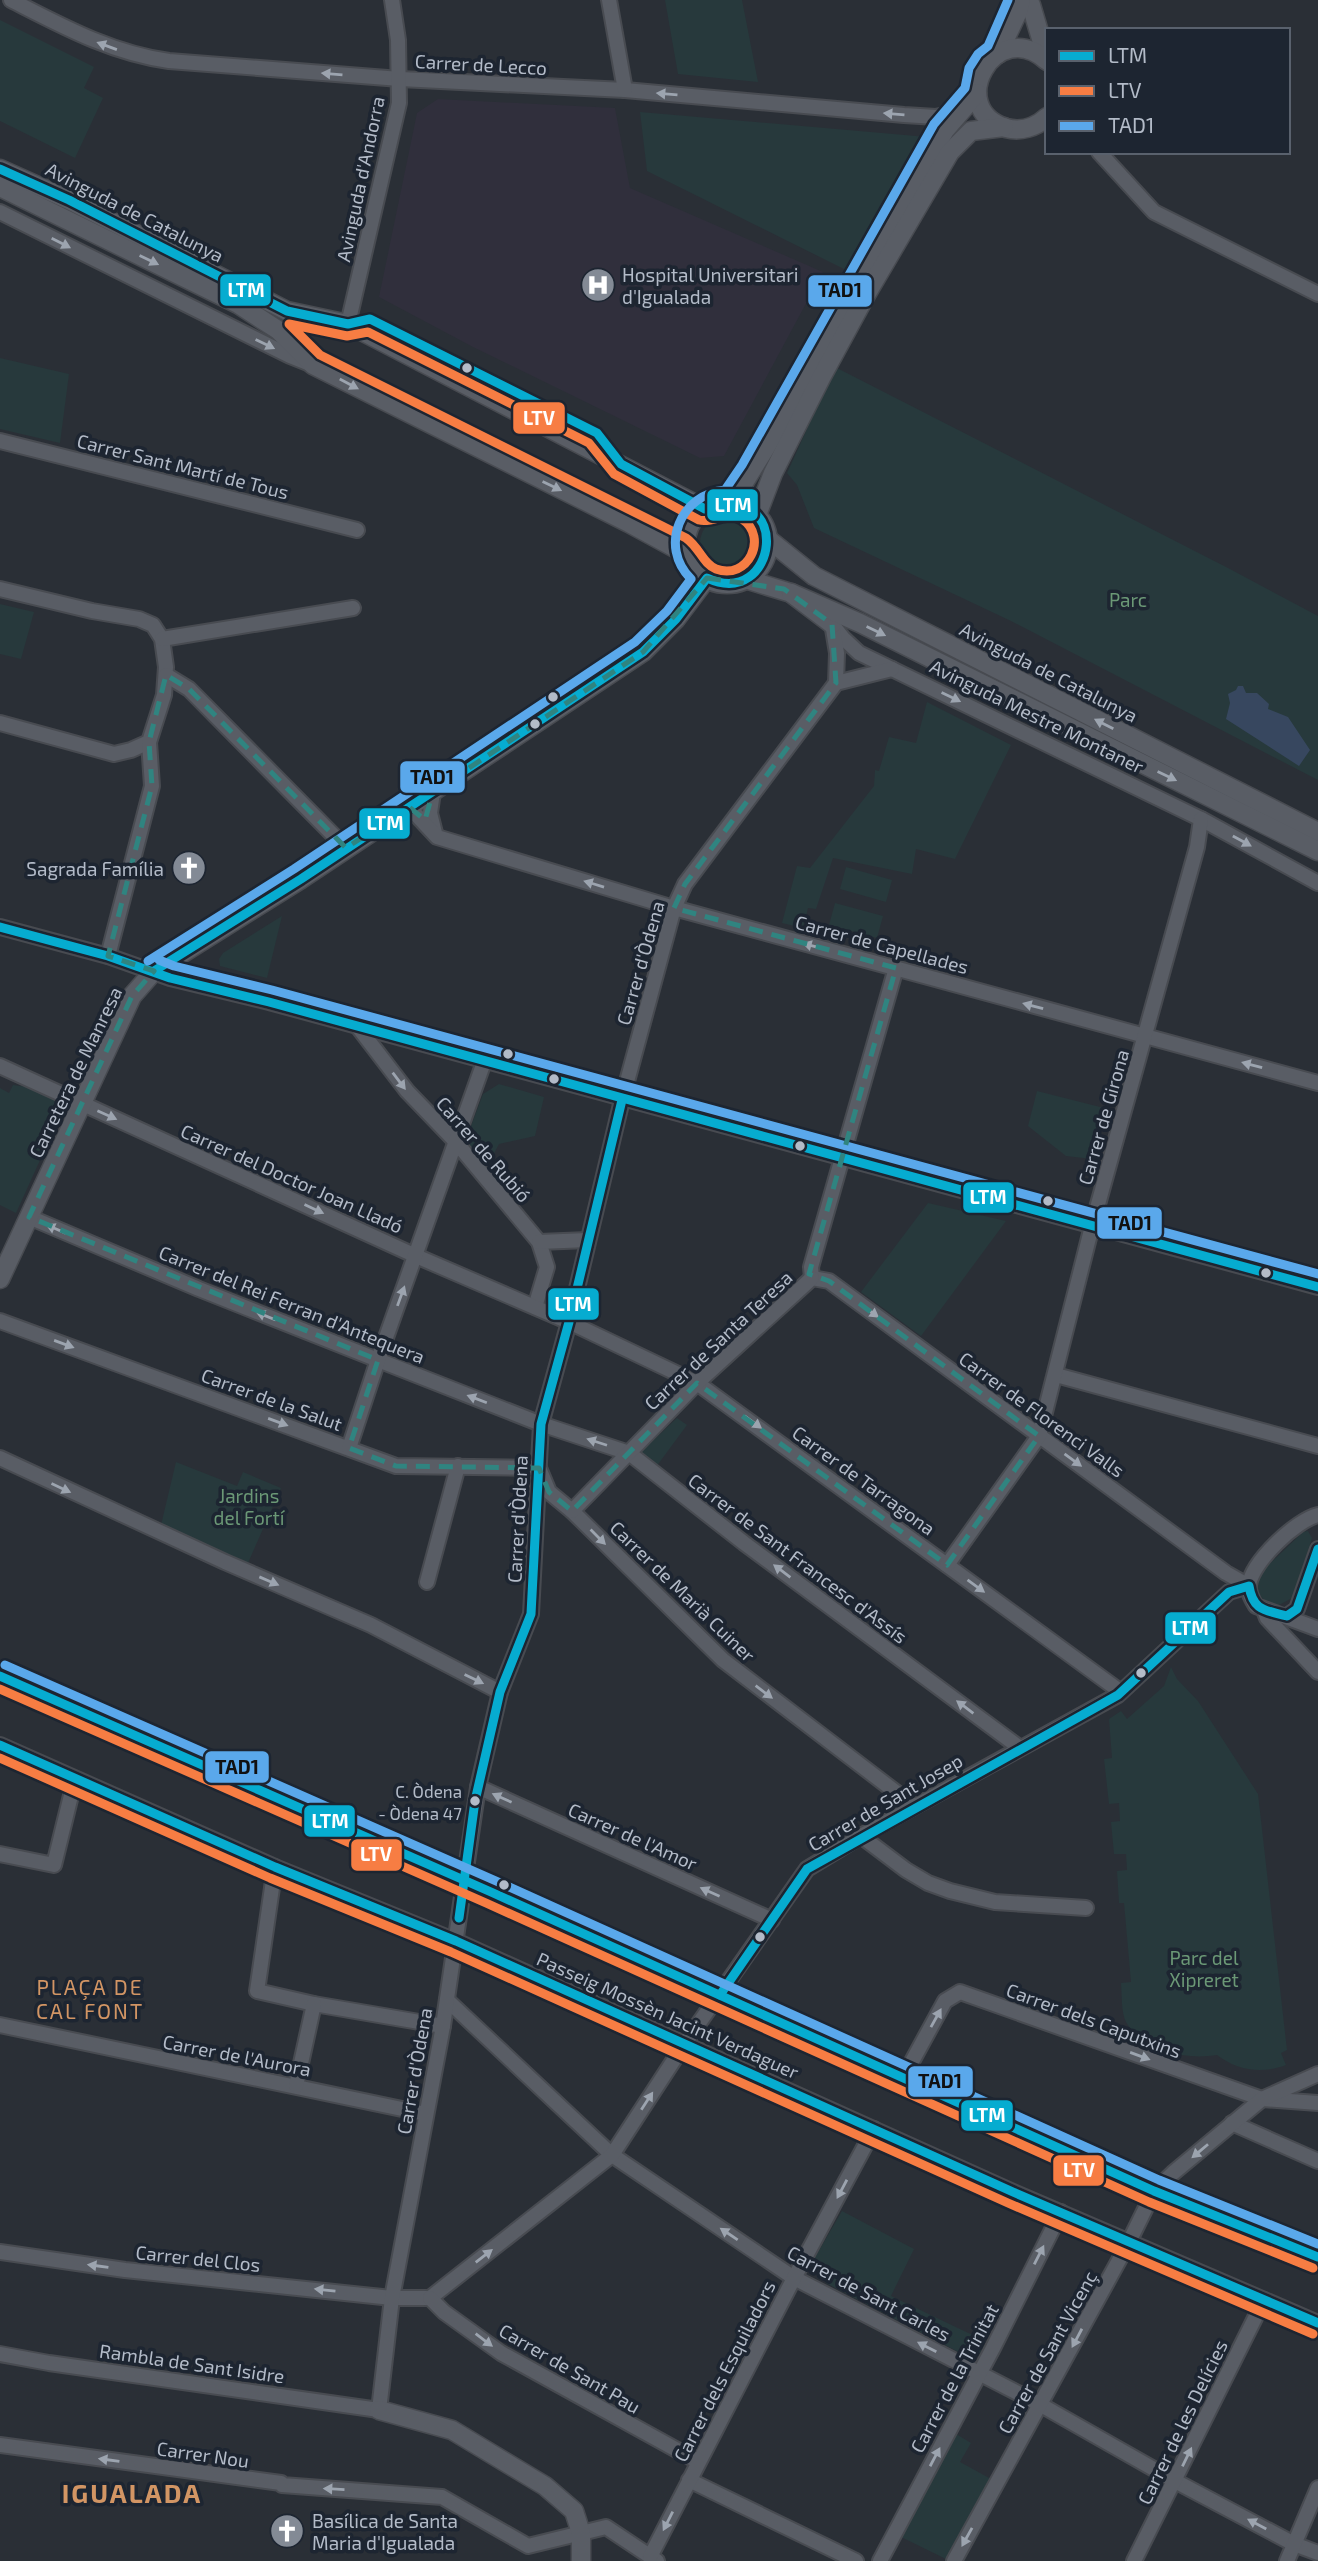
<svg xmlns="http://www.w3.org/2000/svg" width="1318" height="2561" font-family="'Exo 2',sans-serif">
<rect width="100%" height="100%" fill="#2a2f36"/>
<polygon fill="#302f3c" points="438,99 615,108 630,188 823,272 724,456 700,458 473,347 379,297 417,113"/>
<g fill="#27393c">
<polygon points="665,0 742,0 758,82 678,74"/>
<polygon points="0,20 94,67 84,88 103,98 75,158 0,121"/>
<polygon points="640,112 916,136 934,138 850,272 647,171"/>
<polygon points="0,358 69,374 60,443 0,429"/>
<polygon points="835,367 1228,568 1318,616 1318,780 1011,621 814,528 797,485 787,473"/>
<circle cx="726" cy="543" r="26"/>
<polygon points="0,604 34,612 21,659 0,654"/>
<polygon points="927,702 1011,745 955,859 916,849 912,874 833,858 816,909 808,908 803,928 782,923 797,866 810,868 874,786 875,770 879,771 889,737 916,743"/>
<polygon points="846,867 892,880 886,902 840,889"/>
<polygon points="835,903 883,916 877,938 829,925"/>
<polygon points="282,916 267,978 220,966 219,959 223,953"/>
<polygon points="499,1084 544,1097 535,1136 499,1144 487,1167 465,1142 483,1094"/>
<polygon points="13,1085 42,1089 66,1103 16,1213 0,1205 0,1088 9,1093"/>
<polygon points="1037,1091 1108,1109 1092,1159 1066,1156 1028,1126"/>
<polygon points="928,1203 1006,1221 921,1336 861,1292"/>
<polygon points="677,1418 687,1425 656,1467 639,1454"/>
<polygon points="176,1462 237,1486 243,1472 281,1488 248,1563 161,1525"/>
<path d="M 1308,1531 L 1312,1538 L 1294,1597 L 1279,1605 C 1260,1604 1252,1588 1261,1572 L 1303,1532 Z"/>
<path d="M 1171,1667 L 1177,1679 L 1198,1701 L 1258,1794 L 1287,2050 L 1281,2053 L 1286,2065 C 1262,2074 1238,2071 1217,2055 C 1187,2060 1143,2052 1126,2022 C 1121,2013 1122,1995 1121,1983 L 1131,1982 L 1124,1903 L 1119,1903 L 1117,1871 L 1127,1870 L 1126,1854 L 1114,1854 L 1111,1822 L 1120,1821 L 1119,1803 L 1109,1804 L 1104,1759 L 1112,1758 L 1109,1719 L 1121,1711 L 1127,1719 L 1164,1686 Z"/>
<polygon points="842,2211 914,2249 891,2296 985,2341 980,2353 968,2357 826,2283 814,2259"/>
<polygon points="956,2434 971,2443 960,2462 991,2479 946,2559 901,2537"/>
</g>
<polygon fill="#37475f" points="1238,686 1243,686 1246,693 1257,693 1269,704 1268,709 1288,717 1310,750 1299,766 1226,719 1230,703 1228,694 1236,690"/>
<g fill="none" stroke-linecap="round" stroke-linejoin="round">
<g stroke="#484b51" stroke-width="18">
<g id="minor">
<path d="M 11,0 C 62,26 111,53 169,61 L 400,79 L 625,90 L 904,115 L 936,117 L 961,111"/>
<polyline points="609,0 625,90"/>
<polyline points="1099,152 1154,212 1318,294"/>
<polyline points="0,212 290,356 310,364"/>
<polyline points="348,324 399,103 398,40 392,0"/>
<polyline points="0,441 357,530"/>
<polyline points="0,589 92,611 139,619 153,625 162,639 166,667 164,695 149,742 131,750 114,754 0,723"/>
<polyline points="832,624 843,638 859,653 1201,819 1318,883"/>
<polyline points="833,629 837,653 836,683"/>
<polyline points="162,639 353,608"/>
<polyline points="166,675 189,689 346,848"/>
<polyline points="433,792 430,813 435,833"/>
<polyline points="409,807 437,837 674,908 1318,1083"/>
<polyline points="0,927 108,956 170,978 269,1002 1318,1287"/>
<polyline points="108,956 152,786 149,742"/>
<polyline points="358,1027 407,1091 455,1141 539,1242 547,1267 535,1307"/>
<polyline points="0,1066 416,1256 569,1322 697,1383 1121,1692"/>
<polyline points="29,1217 199,1289 378,1360 541,1424 629,1453 744,1543 1020,1748"/>
<polyline points="539,1242 588,1240"/>
<polyline points="812,1278 829,1281 1226,1573 1249,1586"/>
<polyline points="812,1278 811,1267 896,968"/>
<polyline points="0,1321 396,1466 539,1468 549,1492 572,1511 723,1660 914,1806"/>
<polyline points="1056,1375 1318,1446"/>
<polyline points="349,1448 378,1360 484,1062"/>
<polyline points="0,1458 225,1562 371,1625 500,1692"/>
<polyline points="572,1511 697,1383 812,1278"/>
<path d="M 1318,1515 C 1296,1520 1252,1562 1249,1585 C 1248,1593 1252,1599 1256,1606 L 1318,1629"/>
<polyline points="947,1565 1039,1436 1092,1226 1197,847 1201,819"/>
<polyline points="427,1582 458,1466"/>
<polyline points="1264,1610 1267,1618 1318,1672"/>
<polyline points="1287,1616 1297,1609 1318,1549"/>
<polyline points="0,1676 491,1892 1154,2191 1318,2257"/>
<polyline points="0,1745 275,1867 456,1941 1013,2192 1318,2323"/>
<polyline points="478,1787 772,1920"/>
<polyline points="861,1836 906,1870 928,1883 950,1891 995,1902 1086,1908"/>
<polyline points="0,1854 54,1865 75,1779"/>
<polyline points="275,1867 257,1991 314,2004 443,2026"/>
<polyline points="447,2000 612,2155 794,2278 1041,2405 1175,2481 1294,2544 1318,2553"/>
<polyline points="0,2025 426,2114"/>
<polyline points="903,2078 945,2001 960,1992 1262,2099 1318,2103"/>
<polyline points="296,2086 314,2004"/>
<polyline points="1232,2123 1318,2161"/>
<polyline points="0,2252 125,2270 392,2298 430,2298"/>
<polyline points="430,2298 612,2155 685,2043 807,1869 861,1836 1118,1695 1229,1592 1249,1586"/>
<polyline points="430,2298 444,2312 501,2353 697,2461"/>
<polyline points="0,2354 49,2363 379,2410 392,2298 443,2026 478,1787 500,1692 531,1614 541,1424 569,1322 622,1100 674,908 685,884 836,683 892,669"/>
<polyline points="0,2445 281,2483 282,2485 442,2497 528,2546 606,2527 657,2561"/>
<polyline points="689,2480 856,2561"/>
<polyline points="650,2557 794,2278 874,2129"/>
<polyline points="880,2561 993,2348 1061,2212"/>
<polyline points="954,2561 1129,2242 1154,2191 1173,2173 1262,2099 1318,2074"/>
<polyline points="1134,2561 1264,2300"/>
<polyline points="1287,2561 1318,2488"/>
</g>
</g>
<g stroke="#484b51" stroke-width="21">
<g id="tertiary">
<polyline points="1027,0 1031,5 1047,59"/>
<polyline points="998,54 1018,12 1021,0"/>
<path d="M 1047,61 C 996,14 943,108 1006,128 C 1021,132 1036,127 1047,117"/>
<polyline points="0,169 69,200 287,311 348,324 705,509"/>
<polyline points="0,187 238,304 278,330 313,365 629,523 688,555"/>
<polyline points="732,502 768,444 843,307 945,130 977,93"/>
<circle cx="727" cy="543" r="41"/>
<polyline points="757,515 773,473 822,376 866,295 950,152 971,131 1004,127"/>
<polyline points="768,539 814,576 1318,832"/>
<polyline points="745,579 791,593 832,624"/>
<polyline points="791,593 860,623 1318,851"/>
<polyline points="0,1279 132,996 154,971 301,879 643,652 676,619 707,578"/>
<polyline points="379,2410 452,2430 545,2486 574,2511 581,2533 581,2561"/>
</g>
</g>
<use href="#minor" stroke="#595d65" stroke-width="14"/>
<use href="#tertiary" stroke="#595d65" stroke-width="18"/>
<g stroke="#1d2531" stroke-width="14">
<g id="bus-1">
<path d="M 0,169 L 69,200 L 287,311 L 348,324 L 370,319 L 597,433 L 621,464 L 705,509 C 795,479 778,611 707,578 L 676,619 L 643,652 L 301,879 L 154,971"/>
<polyline points="0,927 108,956 170,978 269,1002 1318,1287"/>
<polyline points="0,1676 491,1892 1154,2191 1318,2257"/>
<polyline points="0,1745 275,1867 456,1941 1013,2192 1318,2323"/>
<polyline points="459,1918 475,1801 500,1692 531,1614 541,1424 569,1322 622,1100"/>
<path d="M 720,1995 L 807,1869 L 1118,1695 L 1229,1592 L 1249,1586 C 1253,1611 1265,1610 1287,1616 L 1297,1609 L 1318,1549"/>
</g>
</g>
<g stroke="#1d2531" stroke-width="14">
<g id="bus-2">
<path d="M 289,324 L 347,336 L 368,332 L 589,443 L 614,474 L 699,520 C 714,524 727,509 742,519 C 769,537 748,581 716,569 C 703,564 700,548 686,538 L 320,355 Z"/>
<polyline points="0,1689 486,1903 1149,2202 1313,2268"/>
<polyline points="0,1758 270,1878 451,1952 1008,2203 1313,2334"/>
</g>
</g>
<g stroke="#1d2531" stroke-width="14">
<g id="bus-3">
<polyline points="159,960 174,966 272,990 1318,1274"/>
<path d="M 148,961 L 294,869 L 635,642 L 667,611 L 691,579 C 658,546 681,494 725,490 L 742,465 L 934,124 L 965,88 L 969,68 L 978,54 L 988,46 L 1008,0"/>
<polyline points="5,1665 496,1881 1159,2180 1318,2244"/>
</g>
</g>
<use href="#bus-1" stroke="#06acd0" stroke-width="9"/>
<use href="#bus-2" stroke="#f77d43" stroke-width="9"/>
<use href="#bus-3" stroke="#5aa8eb" stroke-width="9"/>
</g>
<defs><path id="oneway-solid" d="M-6-.8H1V-3.2L6.5 0L1 3.2V.8H-6Z" transform="scale(1.75)"/></defs>
<g fill="#9ca4af">
<use href="#oneway-solid" transform="translate(107 46) rotate(-160)"/>
<use href="#oneway-solid" transform="translate(332 74) rotate(-175)"/>
<use href="#oneway-solid" transform="translate(667 94) rotate(-175)"/>
<use href="#oneway-solid" transform="translate(894 114) rotate(-175)"/>
<use href="#oneway-solid" transform="translate(61 243) rotate(27)"/>
<use href="#oneway-solid" transform="translate(149 260) rotate(26)"/>
<use href="#oneway-solid" transform="translate(265 344) rotate(26)"/>
<use href="#oneway-solid" transform="translate(349 384) rotate(28)"/>
<use href="#oneway-solid" transform="translate(552 486) rotate(26)"/>
<use href="#oneway-solid" transform="translate(876 631) rotate(26)"/>
<use href="#oneway-solid" transform="translate(951 697) rotate(26)"/>
<use href="#oneway-solid" transform="translate(1104 724) rotate(-153)"/>
<use href="#oneway-solid" transform="translate(1167 776) rotate(26)"/>
<use href="#oneway-solid" transform="translate(1242 841) rotate(29)"/>
<use href="#oneway-solid" transform="translate(594 884) rotate(-163)"/>
<use href="#oneway-solid" transform="translate(813 946) rotate(-165)"/>
<use href="#oneway-solid" transform="translate(1033 1006) rotate(-165)"/>
<use href="#oneway-solid" transform="translate(1252 1065) rotate(-165)"/>
<use href="#oneway-solid" transform="translate(399 1081) rotate(53)"/>
<use href="#oneway-solid" transform="translate(107 1115) rotate(24)"/>
<use href="#oneway-solid" transform="translate(314 1209) rotate(25)"/>
<use href="#oneway-solid" transform="translate(56 1229) rotate(-157)"/>
<use href="#oneway-solid" transform="translate(401 1296) rotate(-70)"/>
<use href="#oneway-solid" transform="translate(870 1311) rotate(36)"/>
<use href="#oneway-solid" transform="translate(266 1316) rotate(-158)"/>
<use href="#oneway-solid" transform="translate(64 1344) rotate(20)"/>
<use href="#oneway-solid" transform="translate(477 1399) rotate(-159)"/>
<use href="#oneway-solid" transform="translate(278 1422) rotate(20)"/>
<use href="#oneway-solid" transform="translate(753 1422) rotate(36)"/>
<use href="#oneway-solid" transform="translate(597 1442) rotate(-162)"/>
<use href="#oneway-solid" transform="translate(1073 1460) rotate(36)"/>
<use href="#oneway-solid" transform="translate(61 1488) rotate(25)"/>
<use href="#oneway-solid" transform="translate(598 1537) rotate(45)"/>
<use href="#oneway-solid" transform="translate(782 1571) rotate(-143)"/>
<use href="#oneway-solid" transform="translate(269 1581) rotate(23)"/>
<use href="#oneway-solid" transform="translate(976 1586) rotate(36)"/>
<use href="#oneway-solid" transform="translate(474 1679) rotate(26)"/>
<use href="#oneway-solid" transform="translate(764 1692) rotate(37)"/>
<use href="#oneway-solid" transform="translate(965 1707) rotate(-143)"/>
<use href="#oneway-solid" transform="translate(502 1798) rotate(-156)"/>
<use href="#oneway-solid" transform="translate(710 1892) rotate(-156)"/>
<use href="#oneway-solid" transform="translate(936 2018) rotate(-61)"/>
<use href="#oneway-solid" transform="translate(1140 2056) rotate(20)"/>
<use href="#oneway-solid" transform="translate(647 2101) rotate(-57)"/>
<use href="#oneway-solid" transform="translate(1200 2151) rotate(140)"/>
<use href="#oneway-solid" transform="translate(842 2189) rotate(118)"/>
<use href="#oneway-solid" transform="translate(729 2234) rotate(-146)"/>
<use href="#oneway-solid" transform="translate(1039 2255) rotate(-63)"/>
<use href="#oneway-solid" transform="translate(484 2256) rotate(-38)"/>
<use href="#oneway-solid" transform="translate(98 2266) rotate(-172)"/>
<use href="#oneway-solid" transform="translate(325 2290) rotate(-174)"/>
<use href="#oneway-solid" transform="translate(1077 2338) rotate(118)"/>
<use href="#oneway-solid" transform="translate(484 2340) rotate(37)"/>
<use href="#oneway-solid" transform="translate(927 2347) rotate(-153)"/>
<use href="#oneway-solid" transform="translate(935 2457) rotate(-62)"/>
<use href="#oneway-solid" transform="translate(1187 2457) rotate(-64)"/>
<use href="#oneway-solid" transform="translate(109 2460) rotate(-172)"/>
<use href="#oneway-solid" transform="translate(334 2489) rotate(-177)"/>
<use href="#oneway-solid" transform="translate(668 2521) rotate(117)"/>
<use href="#oneway-solid" transform="translate(1257 2524) rotate(-152)"/>
<use href="#oneway-solid" transform="translate(967 2537) rotate(119)"/>
</g>
<path fill="none" stroke="#308480" stroke-width="5" stroke-dasharray="14 9" stroke-linejoin="round" d="M 707,578 L 784,589 L 832,624 L 836,683 L 685,884 L 674,908 L 896,968 L 809,1274 L 829,1281 L 1039,1436 L 947,1565 L 697,1383 L 572,1511 L 549,1492 L 539,1468 L 396,1466 L 349,1448 L 378,1360 L 29,1217 L 132,996 L 154,971 L 108,956 L 152,786 L 149,742 L 166,675 L 189,689 L 346,848 L 409,807 L 425,820 L 433,792 L 643,652 Z"/>
<defs>
<g id="hospital-disc" transform="scale(1.75)"><circle r="9.5" fill="#838a95" stroke="#1d2531"/><path d="M-5-5h3v3.5h4V-5h3V5h-3V1.5h-4V5h-3Z" fill="#fff"/></g>
<g id="church-disc" transform="scale(1.75)"><circle r="9.5" fill="#838a95" stroke="#1d2531"/><path d="M-1.2-6h2.4v3.5h3.3v2.4h-3.3V6h-2.4V-.1h-3.3v-2.4h3.3Z" fill="#fff"/></g>
</defs>
<g fill-rule="evenodd">
<use href="#hospital-disc" x="598" y="285"/>
<use href="#church-disc" x="189" y="868"/>
<use href="#church-disc" x="287" y="2531"/>
</g>
<g fill="#b3bbc8" stroke="#1d2531" stroke-width="2.5">
<circle cx="467" cy="368" r="6"/>
<circle cx="553" cy="697" r="6"/>
<circle cx="535" cy="724" r="6"/>
<circle cx="508" cy="1054" r="6"/>
<circle cx="554" cy="1079" r="6"/>
<circle cx="800" cy="1146" r="6"/>
<circle cx="1048" cy="1201" r="6"/>
<circle cx="1266" cy="1273" r="6"/>
<circle cx="1141" cy="1673" r="6"/>
<circle cx="475" cy="1801" r="6"/>
<circle cx="504" cy="1885" r="6"/>
<circle cx="760" cy="1937" r="6"/>
</g>
<g text-anchor="middle" dominant-baseline="central" stroke-width="7" stroke-linejoin="round" paint-order="stroke">
<g font-size="17" fill="#b3bbc8" stroke="#1d2531" text-anchor="end">
<text x="462" y="1791">C. Òdena<tspan x="462" dy="22">- Òdena 47</tspan></text>
</g>
<g font-size="19" fill="#b3bbc8" stroke="#1d2531">
<text transform="translate(481 64) rotate(3)">Carrer de Lecco</text>
<text transform="translate(360 179) rotate(-78)">Avinguda d'Andorra</text>
<text transform="translate(135 212) rotate(27)">Avinguda de Catalunya</text>
<text transform="translate(183 466) rotate(14)">Carrer Sant Martí de Tous</text>
<text transform="translate(1049 672) rotate(27)">Avinguda de Catalunya</text>
<text transform="translate(1037 716) rotate(26)">Avinguda Mestre Montaner</text>
<text transform="translate(882 944) rotate(15)">Carrer de Capellades</text>
<text transform="translate(640 963) rotate(-74)">Carrer d'Òdena</text>
<text transform="translate(75 1072) rotate(-64)">Carretera de Manresa</text>
<text transform="translate(1103 1117) rotate(-74)">Carrer de Girona</text>
<text transform="translate(484 1149) rotate(49)">Carrer de Rubió</text>
<text transform="translate(292 1178) rotate(24)">Carrer del Doctor Joan Lladó</text>
<text transform="translate(292 1304) rotate(22)">Carrer del Rei Ferran d'Antequera</text>
<text transform="translate(718 1340) rotate(-43)">Carrer de Santa Teresa</text>
<text transform="translate(272 1399) rotate(20)">Carrer de la Salut</text>
<text transform="translate(1042 1414) rotate(36)">Carrer de Florenci Valls</text>
<text transform="translate(864 1480) rotate(36)">Carrer de Tarragona</text>
<text transform="translate(517 1519) rotate(-87)">Carrer d'Òdena</text>
<text transform="translate(798 1558) rotate(37)">Carrer de Sant Francesc d'Assís</text>
<text transform="translate(683 1591) rotate(44)">Carrer de Marià Cuiner</text>
<text transform="translate(885 1802) rotate(-30)">Carrer de Sant Josep</text>
<text transform="translate(633 1836) rotate(24)">Carrer de l'Amor</text>
<text transform="translate(668 2015) rotate(24)">Passeig Mossèn Jacint Verdaguer</text>
<text transform="translate(1094 2020) rotate(20)">Carrer dels Caputxins</text>
<text transform="translate(237 2055) rotate(11)">Carrer de l'Aurora</text>
<text transform="translate(414 2071) rotate(-80)">Carrer d'Òdena</text>
<text transform="translate(198 2258) rotate(6)">Carrer del Clos</text>
<text transform="translate(869 2293) rotate(28)">Carrer de Sant Carles</text>
<text transform="translate(1047 2352) rotate(-61)">Carrer de Sant Vicenç</text>
<text transform="translate(192 2363) rotate(8)">Rambla de Sant Isidre</text>
<text transform="translate(570 2368) rotate(30)">Carrer de Sant Pau</text>
<text transform="translate(724 2371) rotate(-63)">Carrer dels Esquiladors</text>
<text transform="translate(954 2378) rotate(-62)">Carrer de la Trinitat</text>
<text transform="translate(1182 2422) rotate(-64)">Carrer de les Delícies</text>
<text transform="translate(203 2454) rotate(8)">Carrer Nou</text>
</g>
<g font-size="19" fill="#b3bbc8" stroke="#1d2531" text-anchor="start">
<text x="622" y="274">Hospital Universitari<tspan x="622" dy="22">d'Igualada</tspan></text>
<text x="164" y="868" text-anchor="end">Sagrada Família</text>
<text x="312" y="2520">Basílica de Santa<tspan x="312" dy="22">Maria d'Igualada</tspan></text>
</g>
<g font-size="19" fill="#6b9876" stroke="#1d2531">
<text x="1128" y="599">Parc</text>
<text x="249" y="1495">Jardins<tspan x="249" dy="22">del Fortí</tspan></text>
<text x="1204" y="1957">Parc del<tspan x="1204" dy="22">Xipreret</tspan></text>
</g>
<g font-size="21" letter-spacing="2" fill="#d29564" stroke="#1d2531">
<text x="90" y="1986">PLAÇA DE<tspan x="90" dy="24">CAL FONT</tspan></text>
</g>
<g font-size="26" font-weight="bold" letter-spacing="2" fill="#d29564" stroke="#1d2531">
<text x="132" y="2492">IGUALADA</text>
</g>
</g>
<g stroke="#1d2531" stroke-width="2.5">
<rect x="219" y="273" width="53" height="34" rx="7" fill="#06acd0"/>
<rect x="807" y="274" width="66" height="34" rx="7" fill="#5aa8eb"/>
<rect x="512" y="401" width="54" height="34" rx="7" fill="#f77d43"/>
<rect x="706" y="488" width="53" height="34" rx="7" fill="#06acd0"/>
<rect x="399" y="760" width="67" height="34" rx="7" fill="#5aa8eb"/>
<rect x="358" y="807" width="53" height="33" rx="7" fill="#06acd0"/>
<rect x="962" y="1181" width="53" height="33" rx="7" fill="#06acd0"/>
<rect x="1096" y="1206" width="67" height="34" rx="7" fill="#5aa8eb"/>
<rect x="547" y="1287" width="53" height="34" rx="7" fill="#06acd0"/>
<rect x="1164" y="1611" width="53" height="34" rx="7" fill="#06acd0"/>
<rect x="204" y="1750" width="66" height="34" rx="7" fill="#5aa8eb"/>
<rect x="303" y="1804" width="53" height="34" rx="7" fill="#06acd0"/>
<rect x="350" y="1838" width="53" height="34" rx="7" fill="#f77d43"/>
<rect x="907" y="2065" width="67" height="33" rx="7" fill="#5aa8eb"/>
<rect x="960" y="2099" width="54" height="33" rx="7" fill="#06acd0"/>
<rect x="1052" y="2154" width="53" height="33" rx="7" fill="#f77d43"/>
</g>
<g font-size="19" text-anchor="middle" font-weight="bold" fill="#fff">
<text x="246" y="297">LTM</text>
<text x="539" y="425">LTV</text>
<text x="733" y="512">LTM</text>
<text x="385" y="830">LTM</text>
<text x="988" y="1204">LTM</text>
<text x="573" y="1311">LTM</text>
<text x="1190" y="1635">LTM</text>
<text x="330" y="1828">LTM</text>
<text x="376" y="1861">LTV</text>
<text x="987" y="2122">LTM</text>
<text x="1079" y="2177">LTV</text>
</g>
<g font-size="19" text-anchor="middle" font-weight="bold" fill="#111">
<text x="840" y="297">TAD1</text>
<text x="432" y="784">TAD1</text>
<text x="1130" y="1230">TAD1</text>
<text x="237" y="1774">TAD1</text>
<text x="940" y="2088">TAD1</text>
</g>
<rect x="1045" y="28" width="245" height="126" fill="#1d2531" stroke="#59616d" stroke-width="2"/>
<rect x="1059" y="51" width="35" height="10" fill="#06acd0" stroke="#59616d" stroke-width="2"/>
<text x="1108" y="63" font-size="21" fill="#b3bbc8">LTM</text>
<rect x="1059" y="86" width="35" height="10" fill="#f77d43" stroke="#59616d" stroke-width="2"/>
<text x="1108" y="98" font-size="21" fill="#b3bbc8">LTV</text>
<rect x="1059" y="121" width="35" height="10" fill="#5aa8eb" stroke="#59616d" stroke-width="2"/>
<text x="1108" y="133" font-size="21" fill="#b3bbc8">TAD1</text>
</svg>
